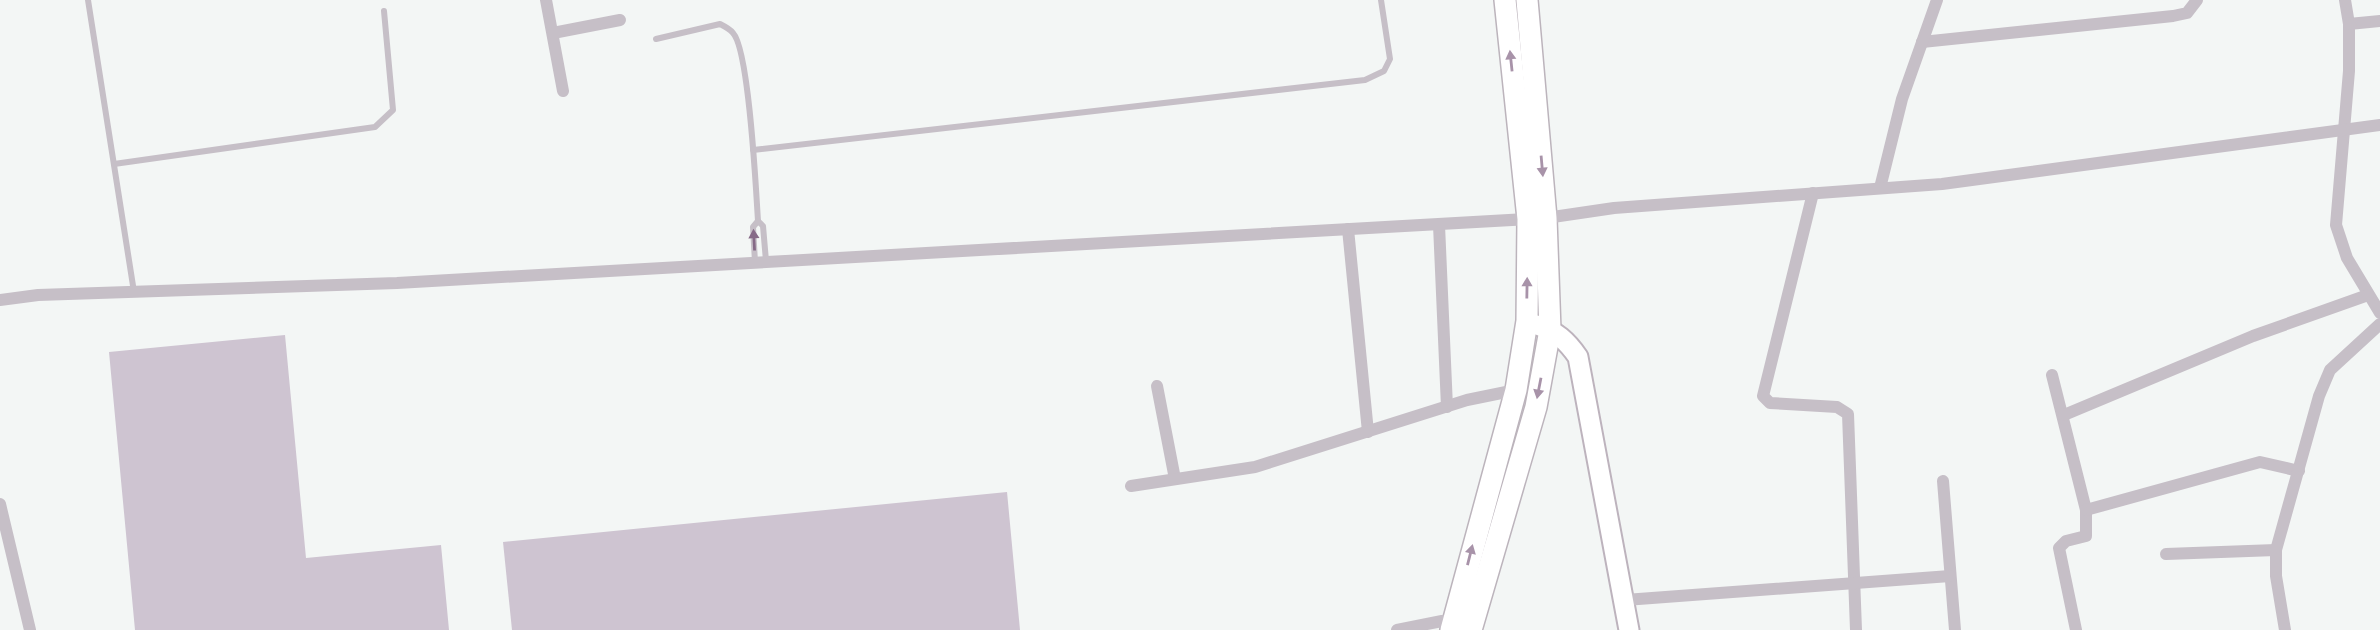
<svg xmlns="http://www.w3.org/2000/svg" width="2380" height="630" font-family="Cabin,sans-serif">
<rect width="100%" height="100%" fill="#f3f6f5"/>
<g fill="#cec4d1">
<polygon points="285,335 306,558 441,545 449,630 135,630 109,352"/>
<polygon points="1007,492 1020,630 512,630 503,542"/>
</g>
<g fill="none" stroke-linecap="round" stroke-linejoin="round">
<g stroke="#bdb3bd" stroke-width="23">
<path id="secondary" d="M 1537,325 C 1556,331 1567,341 1578,357 L 1629,630"/>
</g>
<g stroke="#bcb4bc" stroke-width="24">
<g id="primary">
<polyline points="1451,630 1516,390 1527,321 1528,219 1505,0"/>
<polyline points="1471,630 1536,407 1550,330 1546,218 1527,0"/>
</g>
</g>
<g stroke="#c6bfc7" stroke-width="6">
<polyline points="88,0 134,292"/>
<path d="M 656,39 L 720,24 C 724,26 730,29 733,33 C 749,50 756,190 758,221 L 753,227 L 755,262"/>
<polyline points="753,150 1365,80 1384,71 1390,59 1381,0"/>
<polyline points="114,164 375,127 393,110 384,11"/>
<polyline points="758,221 763,226 766,261"/>
</g>
<g stroke="#c6bfc7" stroke-width="12">
<polyline points="546,0 563,91"/>
<polyline points="2345,0 2349,24 2349,71 2336,225 2347,258 2380,313"/>
<polyline points="2349,24 2380,21"/>
<polyline points="553,33 620,20"/>
<polyline points="1922,42 2173,16 2187,13 2197,0"/>
<polyline points="1880,188 1902,99 1937,0"/>
<polyline points="1813,193 1763,396 1770,403 1837,407 1848,414 1856,630"/>
<polyline points="1439,225 1447,407"/>
<polyline points="1348,229 1368,432"/>
<polyline points="0,300 38,295 397,283 1546,218 1614,208 1942,184 2380,125"/>
<polyline points="2052,375 2086,510 2086,536 2066,541 2059,548 2076,630"/>
<polyline points="1157,386 1175,479"/>
<polyline points="2064,415 2253,336 2368,295"/>
<polyline points="1943,481 1955,630"/>
<polyline points="1131,486 1255,467 1467,400 1516,390"/>
<polyline points="0,504 30,630"/>
<polyline points="2086,510 2260,462 2299,471"/>
<polyline points="2166,554 2276,550"/>
<polyline points="1625,600 1950,576"/>
<polyline points="1397,630 1442,621 1459,623"/>
<polyline points="2285,630 2276,576 2276,550 2319,396 2330,370 2380,324"/>
</g>
<use href="#secondary" stroke="#fff" stroke-width="19"/>
<use href="#primary" stroke="#fff" stroke-width="21"/>
</g>
<defs><path id="oneway-solid" d="M-6-.8H1V-3.2L6.5 0L1 3.2V.8H-6Z" transform="scale(1.75)"/></defs>
<g fill="#a893a9">
<use href="#oneway-solid" transform="translate(1511 61) rotate(-96)"/>
<use href="#oneway-solid" transform="translate(1542 166) rotate(85)"/>
<use href="#oneway-solid" transform="translate(1527 288) rotate(-89)"/>
<use href="#oneway-solid" transform="translate(1539 388) rotate(101)"/>
<use href="#oneway-solid" transform="translate(1470 555) rotate(-76)"/>
</g>
<use fill="#866a87" href="#oneway-solid" transform="translate(754 240) rotate(-93)"/>
</svg>
